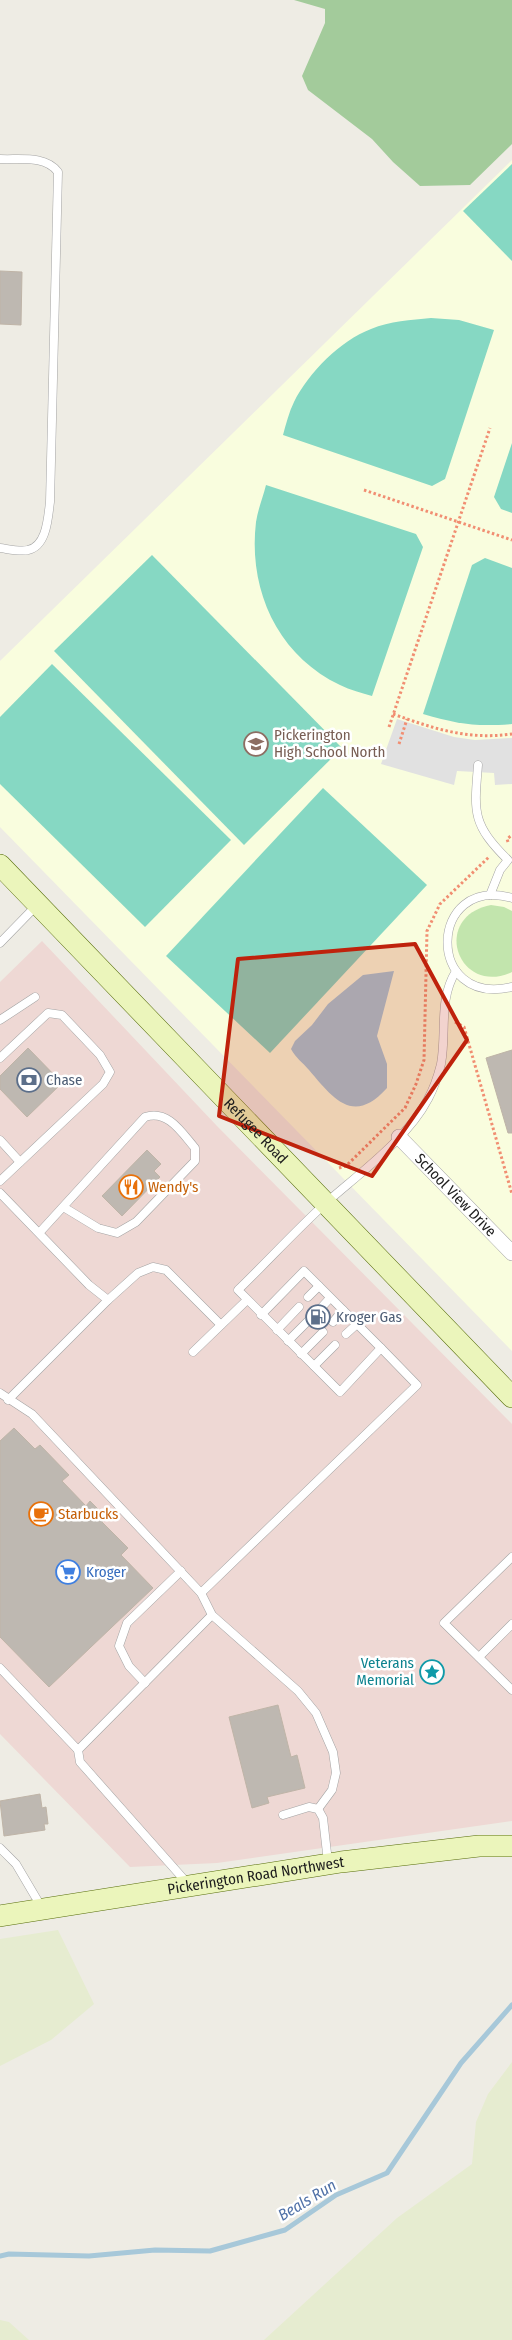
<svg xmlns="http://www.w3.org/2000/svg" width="512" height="2340" font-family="'Fira Sans Condensed',sans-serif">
<rect width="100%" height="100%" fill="#eeece4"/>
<polygon fill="#eed8d4" points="42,941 217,1126 512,1424 512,1821 217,1863 130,1867 0,1734 0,982"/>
<polygon fill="#f9fdde" points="512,160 512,1351 0,827 0,661"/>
<g fill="#e6ecd0">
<polygon points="58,1930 94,2004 51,2040 0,2066 0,1939"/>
<polygon points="512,2062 512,2340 264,2340 397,2218 472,2164 476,2122 488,2094"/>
<polygon points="0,2320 9,2322 29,2340 0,2340"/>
</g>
<path fill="#c2e5ad" d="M 491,905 L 504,907 L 512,911 L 512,972 C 458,997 430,917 491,905 Z"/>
<polygon fill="#a3cb9b" points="294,0 512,0 512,144 470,185 420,186 393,162 372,139 308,90 302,76 325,23 325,9"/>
<g fill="#86d8c3">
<polygon points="512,164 512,261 463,211"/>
<path d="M 431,318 L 459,320 L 494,330 L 445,479 L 432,486 L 283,435 C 286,424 289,412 294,402 C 309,372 340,341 371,329 C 390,321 411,320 431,318 Z"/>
<polygon points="512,443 512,513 501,509 494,497"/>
<path d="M 266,485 L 416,534 L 423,547 L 372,696 C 362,693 350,690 340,685 C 277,655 248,589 256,522 C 258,509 263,497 266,485 Z"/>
<polygon points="152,555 342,748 244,845 54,651"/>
<path d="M 485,558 L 512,568 L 512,724 C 475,727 458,724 423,714 L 472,565 Z"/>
<polygon points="52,664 231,840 145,927 0,784 0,717"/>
<polygon points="323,788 427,885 270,1053 166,956"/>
</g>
<polygon fill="#e1e1e1" points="397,719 454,737 475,740 512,738 512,784 495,785 494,773 457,771 454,785 381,764"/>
<path fill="#a7c8d9" d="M 394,971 L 377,1036 L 387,1064 L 387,1088 C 353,1126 333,1098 309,1070 C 302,1062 296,1058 291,1049 L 295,1041 L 312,1025 L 328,1004 L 363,975 Z"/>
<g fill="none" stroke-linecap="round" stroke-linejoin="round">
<polyline stroke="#a7c8d9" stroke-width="5" points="0,2256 9,2254 89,2256 155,2250 210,2251 285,2230 336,2195 387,2173 461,2063 512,2005"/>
</g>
<g fill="#beb8b1" stroke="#bfb4a7">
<polygon points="0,271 22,272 21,325 0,324"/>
<polygon points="28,1048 62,1083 27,1117 0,1089 0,1076"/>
<polygon points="512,1050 512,1133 508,1133 486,1058"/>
<polygon points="147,1150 161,1164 154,1171 160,1177 122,1216 102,1196"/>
<polygon points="14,1428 35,1449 40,1445 69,1475 62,1481 86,1506 90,1501 105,1516 102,1522 128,1548 121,1555 153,1588 49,1687 0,1637 0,1441"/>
<polygon points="278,1705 291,1757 297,1755 305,1788 267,1797 269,1803 252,1808 229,1717"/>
<polygon points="40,1794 42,1808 46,1807 48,1824 44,1824 45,1830 4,1836 0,1801"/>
</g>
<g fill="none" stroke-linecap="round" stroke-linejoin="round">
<g stroke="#a4a4a4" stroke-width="9">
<g id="lane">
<path d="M 0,159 C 20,160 45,155 58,172 L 50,502 C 48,517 47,546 28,550 C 20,552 8,549 0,548"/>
<path d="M 478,765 C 474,813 472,824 508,860 L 500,870 L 490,895"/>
<path d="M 512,898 C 428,874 424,1008 512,987"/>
<polyline points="0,943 37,905"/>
<polyline points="0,1020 35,997"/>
<polyline points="0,1058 48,1013 62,1015 100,1055 110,1072 103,1084 0,1181"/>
<polyline points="0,1140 20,1162"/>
<polyline points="0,1193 89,1285 108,1300 138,1273 153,1267 166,1270 221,1325"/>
<path d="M 40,1232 L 145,1117 C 168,1109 182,1133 195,1148 L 195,1161 L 136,1222 L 117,1233 L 98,1228 L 65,1208"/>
<polyline points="308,1297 319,1286"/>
<polyline points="321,1308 330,1298"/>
<polyline points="261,1315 304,1271 381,1348"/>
<polyline points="333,1322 343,1310"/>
<polyline points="277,1330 299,1307"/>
<polyline points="346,1334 357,1324"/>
<polyline points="288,1341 310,1319"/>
<polyline points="193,1352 247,1300"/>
<polyline points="301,1354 323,1332"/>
<polyline points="314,1366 335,1345"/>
<polyline points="0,1393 32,1414 201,1593 212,1615 298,1691 316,1713 333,1752 336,1773 332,1790 318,1809"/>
<polyline points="8,1400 108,1300"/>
<polyline points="512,1557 444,1623 512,1690"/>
<path d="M 201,1593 L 417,1385 L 381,1348 L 340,1392 L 238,1290 C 268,1261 296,1230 327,1202 C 360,1173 408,1138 428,1099 C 434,1088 438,1076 441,1064 C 447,1032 438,1000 456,971"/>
<polyline points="479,1657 512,1624"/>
<polyline points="0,1668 78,1750"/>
<polyline points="145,1683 129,1666 119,1646 127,1623 181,1571"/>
<polyline points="283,1815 309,1807 318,1809 323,1818 328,1862"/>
<polyline points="0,1848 16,1864 42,1908"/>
<polyline points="188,1884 80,1762 78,1750 212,1615"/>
</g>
</g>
<g stroke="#a4a4a4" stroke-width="16">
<g id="street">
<path id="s1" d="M 399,1137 L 512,1253"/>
</g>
</g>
<g stroke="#576d0b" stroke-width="22">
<g id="secondary">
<path id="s2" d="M 0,865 L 512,1397"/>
<path id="s3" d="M 0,1916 L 341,1862 L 479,1846 L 512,1846"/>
</g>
</g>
<g stroke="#f18e72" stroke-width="3" stroke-dasharray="2.5 2.5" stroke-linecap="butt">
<polyline points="364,490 512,540"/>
<path d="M 393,714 C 435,729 467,740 512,734"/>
<polyline points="389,727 490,428"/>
<polyline points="399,744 407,719"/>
<polyline points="508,842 507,839 512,835"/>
<polyline points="455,1022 464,1027 512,1194"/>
<polyline points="339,1168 346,1166 405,1108 416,1084 424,1060 427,931 440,904 490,856"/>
</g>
<use href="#lane" stroke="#fff" stroke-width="8"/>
<use href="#street" stroke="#fff" stroke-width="15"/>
<use href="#secondary" stroke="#ebf5bb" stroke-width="21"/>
</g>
<path fill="#bf220c" fill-opacity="0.2" stroke="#bf220c" stroke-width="4" stroke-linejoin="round" d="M 415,944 L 467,1040 L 372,1176 L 219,1116 L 238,959 Z"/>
<defs>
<g id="school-ring" transform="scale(1.25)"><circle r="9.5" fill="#fff" stroke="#8d6e63" stroke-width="1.5"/><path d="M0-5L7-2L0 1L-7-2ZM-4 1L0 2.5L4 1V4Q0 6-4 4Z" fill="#8d6e63"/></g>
<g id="bank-ring" transform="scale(1.25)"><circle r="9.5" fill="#fff" stroke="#5c6f8a" stroke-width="1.5"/><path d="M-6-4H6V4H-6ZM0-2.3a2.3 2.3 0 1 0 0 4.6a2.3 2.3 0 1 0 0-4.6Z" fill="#5c6f8a"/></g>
<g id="restaurant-ring" transform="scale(1.25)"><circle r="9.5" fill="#fff" stroke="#e8710a" stroke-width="1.5"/><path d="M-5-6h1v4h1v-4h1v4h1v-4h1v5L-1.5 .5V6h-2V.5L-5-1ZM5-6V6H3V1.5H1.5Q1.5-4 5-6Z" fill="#e8710a"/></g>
<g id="fuel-ring" transform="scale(1.25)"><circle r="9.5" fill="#fff" stroke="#5c6f8a" stroke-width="1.5"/><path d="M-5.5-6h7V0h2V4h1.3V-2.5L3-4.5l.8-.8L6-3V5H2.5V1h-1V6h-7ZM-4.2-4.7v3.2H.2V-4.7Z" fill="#5c6f8a"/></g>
<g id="cafe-ring" transform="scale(1.25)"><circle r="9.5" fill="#fff" stroke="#e8710a" stroke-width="1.5"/><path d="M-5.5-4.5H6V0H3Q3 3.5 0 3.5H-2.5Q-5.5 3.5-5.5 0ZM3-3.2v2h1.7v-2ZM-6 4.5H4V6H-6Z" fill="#e8710a"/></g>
<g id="supermarket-ring" transform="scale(1.25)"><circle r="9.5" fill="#fff" stroke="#3f7fe0" stroke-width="1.5"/><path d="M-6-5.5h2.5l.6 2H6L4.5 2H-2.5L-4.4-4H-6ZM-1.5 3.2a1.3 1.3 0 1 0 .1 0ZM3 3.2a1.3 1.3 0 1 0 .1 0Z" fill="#3f7fe0"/></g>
<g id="sight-ring" transform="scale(1.25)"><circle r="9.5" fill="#fff" stroke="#0f9aa8" stroke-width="1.5"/><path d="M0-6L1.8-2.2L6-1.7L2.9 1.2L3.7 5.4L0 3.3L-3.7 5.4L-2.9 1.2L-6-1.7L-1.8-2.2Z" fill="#0f9aa8"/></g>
</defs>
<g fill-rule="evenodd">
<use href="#school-ring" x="256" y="744"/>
<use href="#bank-ring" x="29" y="1080"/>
<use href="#restaurant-ring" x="131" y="1187"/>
<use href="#fuel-ring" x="318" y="1317"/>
<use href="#cafe-ring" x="41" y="1514"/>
<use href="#supermarket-ring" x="68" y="1572"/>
<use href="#sight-ring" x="432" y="1672"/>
</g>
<g text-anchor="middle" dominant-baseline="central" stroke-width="5" stroke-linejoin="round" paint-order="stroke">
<g font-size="15" fill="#785e54" stroke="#fff" text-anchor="start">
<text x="274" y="735">Pickerington<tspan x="274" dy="17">High School North</tspan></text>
</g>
<g font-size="15" fill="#4e5e75" stroke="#fff" text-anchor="start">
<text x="46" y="1080">Chase</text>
<text x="336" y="1317">Kroger Gas</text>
</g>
<g font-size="15" fill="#1d1d1d" stroke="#fff">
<text stroke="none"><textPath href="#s2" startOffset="369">Refugee Road</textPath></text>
<text stroke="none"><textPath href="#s1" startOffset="81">School View Drive</textPath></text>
<text stroke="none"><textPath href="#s3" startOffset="259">Pickerington Road Northwest</textPath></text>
</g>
<g font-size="15" fill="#c56008" stroke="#fff" text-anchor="start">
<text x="148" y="1187">Wendy's</text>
<text x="58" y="1514">Starbucks</text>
</g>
<g font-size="15" fill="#366cbe" stroke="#fff" text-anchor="start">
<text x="86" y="1572">Kroger</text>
</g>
<g font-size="15" fill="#0d838f" stroke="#fff" text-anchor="end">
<text x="414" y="1663">Veterans<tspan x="414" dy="17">Memorial</tspan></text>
</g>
<g font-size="16" font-style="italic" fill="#5071a7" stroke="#fff">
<text transform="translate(307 2200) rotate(-31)">Beals Run</text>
</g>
</g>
</svg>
